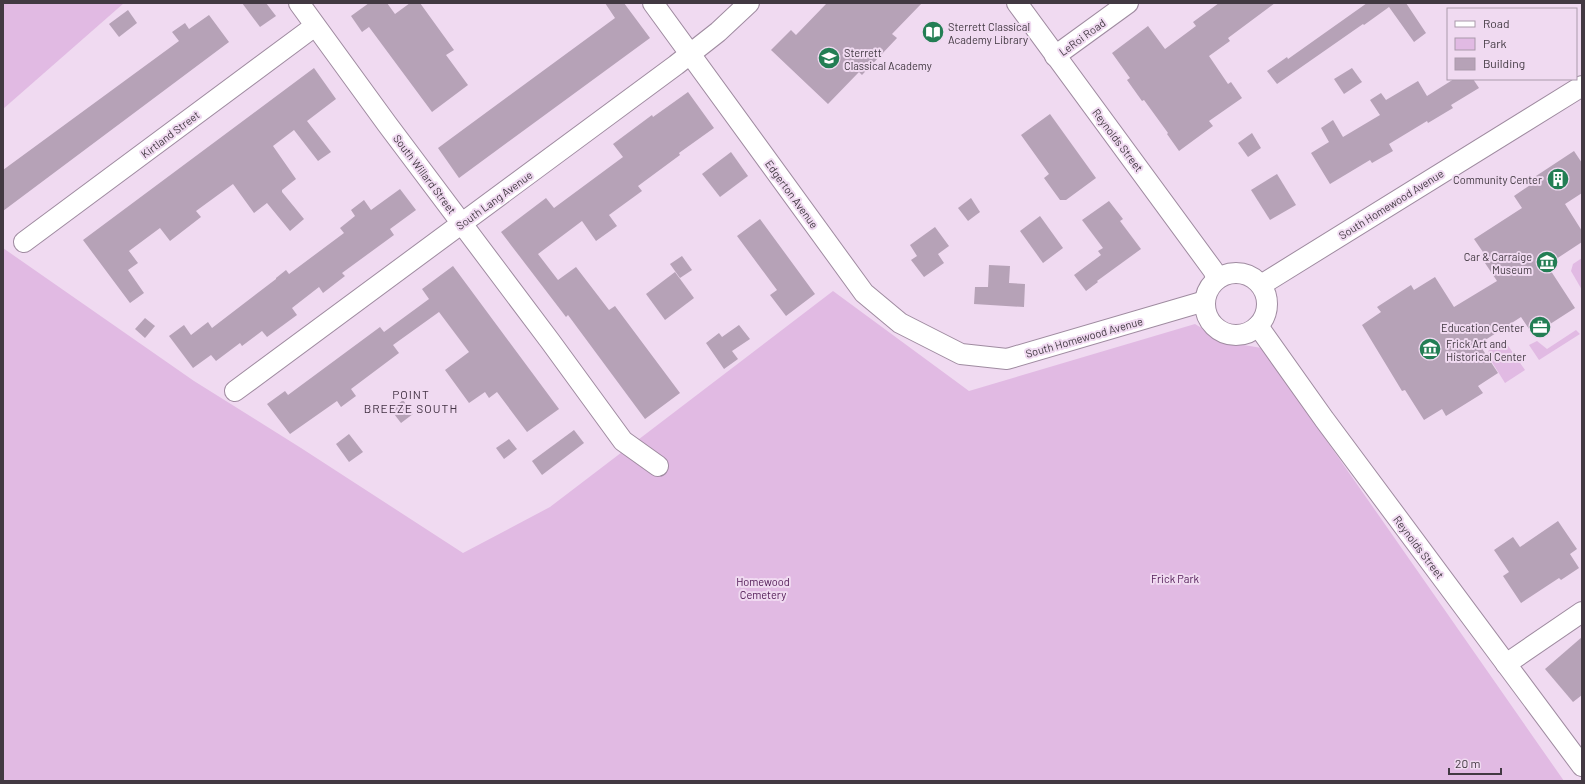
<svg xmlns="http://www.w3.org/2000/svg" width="1585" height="784" font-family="Barlow,sans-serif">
<rect width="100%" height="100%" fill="#f0daf1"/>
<g fill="#e1bae3">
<polygon points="3,3 124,3 3,109"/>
<polygon points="3,248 194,381 301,448 463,553 550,507 833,291 969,391 1195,324 1225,342 1262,348 1564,781 3,781"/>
<polygon points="1582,258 1582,290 1571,271 1573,264"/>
<polygon points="1576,330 1580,334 1539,360 1529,345 1537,341 1547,349"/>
<polygon points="1504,340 1525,370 1505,383 1490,359 1492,358 1488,351"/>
</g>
<g fill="#b6a2b7">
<polygon points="242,3 266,3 276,16 260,27"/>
<polygon points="369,3 387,3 395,14 410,3 420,3 454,50 446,55 468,85 432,112 369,27 362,32 351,16"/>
<polygon points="605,3 624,3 650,38 459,178 438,148 615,18"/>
<polygon points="827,3 922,3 892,34 897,38 862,75 859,72 828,104 771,50 791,30 796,35"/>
<polygon points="1219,3 1275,3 1228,38 1230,41 1209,56 1228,84 1231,82 1242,98 1209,121 1213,126 1179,151 1167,134 1168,133 1144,100 1142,101 1127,80 1130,78 1112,53 1148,26 1165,49 1196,26 1193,22"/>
<polygon points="1367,3 1406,3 1426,33 1414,42 1389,7 1364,25 1363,24 1277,84 1267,71 1287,57 1288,59"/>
<polygon points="128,10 137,23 119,37 109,24"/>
<polygon points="209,15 229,42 3,211 3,170 179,41 172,32 185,23 189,29"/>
<polygon points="314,68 336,99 307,121 331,152 318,161 294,130 273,146 296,179 282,190 282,192 304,219 290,231 267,203 254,213 233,184 196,211 201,217 170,241 160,228 129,251 138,263 128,270 144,293 130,303 83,240"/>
<polygon points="1352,68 1362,82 1344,94 1334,79"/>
<polygon points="1454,79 1473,79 1479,88 1451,105 1453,108 1428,123 1427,121 1389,144 1393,151 1372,163 1370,160 1330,184 1311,153 1329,142 1321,128 1333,120 1343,137 1380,115 1370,100 1381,93 1386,100 1418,81 1427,96"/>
<polygon points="688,92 714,128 679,153 680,155 638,186 642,191 609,215 617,226 596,241 582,221 538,254 558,280 576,267 609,310 615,306 680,393 645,419 568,315 566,317 501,232 546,198 554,208 623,157 613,144 652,115 653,117"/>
<polygon points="1050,114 1096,178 1066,200 1060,200 1044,178 1049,174 1021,135"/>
<polygon points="1252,133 1261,148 1248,157 1238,143"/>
<polygon points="1574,151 1582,163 1582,193 1565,204 1582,231 1582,242 1547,265 1575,308 1533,335 1521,317 1479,344 1498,373 1478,386 1483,393 1446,416 1442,409 1424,420 1405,390 1402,391 1362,325 1381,312 1377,307 1411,285 1414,290 1435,277 1454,307 1497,281 1481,257 1485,255 1474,239 1522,208 1514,196 1536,181 1533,178"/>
<polygon points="731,152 748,176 720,197 702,174"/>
<polygon points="1277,174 1296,205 1270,220 1251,190"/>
<polygon points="400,189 416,210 390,229 394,235 342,273 345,276 323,293 319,287 292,308 297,315 267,337 262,331 242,346 240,343 216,361 211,355 193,368 169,336 184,325 191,335 208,322 212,328 276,279 276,278 286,270 289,274 344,233 340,228 355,216 351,210 364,200 371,210"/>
<polygon points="971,198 980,212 968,221 958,208"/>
<polygon points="1109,201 1123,219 1120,221 1141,249 1097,281 1098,282 1086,291 1074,275 1101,255 1098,251 1103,248 1082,220"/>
<polygon points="1040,216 1063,248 1043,263 1020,231"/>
<polygon points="760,219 815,294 786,316 770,295 777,290 737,236"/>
<polygon points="935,227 949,246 938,254 944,263 924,277 911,260 917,256 910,245"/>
<polygon points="682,256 692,270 680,278 670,264"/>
<polygon points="989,265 1010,266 1009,283 1025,284 1024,307 974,304 975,287 988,287"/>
<polygon points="453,266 559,409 527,432 497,392 489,398 485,392 469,403 445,370 469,352 439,312 393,345 399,353 351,389 356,396 341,407 337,401 290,434 267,404 285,391 288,395 380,327 384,332 429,299 422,289"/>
<polygon points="675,272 694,298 665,320 646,294"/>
<polygon points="145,318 155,326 145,338 135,329"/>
<polygon points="739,325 750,339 732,351 738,359 724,369 706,343 719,333 722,337"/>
<polygon points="403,400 413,414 401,423 391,410"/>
<polygon points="574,430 584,443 542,475 532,461"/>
<polygon points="349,434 363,452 349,462 336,444"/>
<polygon points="509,439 517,449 504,459 496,448"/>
<polygon points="1558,521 1577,549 1570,554 1579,568 1561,580 1559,578 1521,603 1503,576 1509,572 1494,550 1513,537 1520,547"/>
<polygon points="1582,637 1582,695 1573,702 1545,669"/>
</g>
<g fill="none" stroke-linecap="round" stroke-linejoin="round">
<g stroke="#9f8ba0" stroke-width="22">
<g id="minor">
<polyline points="299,3 387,124 550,341 623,441 658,466"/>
<polyline points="653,3 864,293 900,323 961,354 1007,359 1205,301"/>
<polyline points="1017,3 1213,270 1217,279"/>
<polyline points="1055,56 1128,3"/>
<polyline points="24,242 315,26"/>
<circle cx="1236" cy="304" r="31"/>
<polyline points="1261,285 1582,86"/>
<polyline points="1258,326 1324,419 1582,766"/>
<polyline points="235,391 676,65 718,32 749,3"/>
<polyline points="1506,664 1582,612"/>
</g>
</g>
<use href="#minor" stroke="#fff" stroke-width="20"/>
</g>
<defs>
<g id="library-disc" transform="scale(1.15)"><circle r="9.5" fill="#237e54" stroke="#f0daf1"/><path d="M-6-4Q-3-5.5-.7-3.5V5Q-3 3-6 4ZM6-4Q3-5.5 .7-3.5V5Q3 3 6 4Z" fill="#fff"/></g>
<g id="school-disc" transform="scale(1.15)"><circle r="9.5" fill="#237e54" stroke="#f0daf1"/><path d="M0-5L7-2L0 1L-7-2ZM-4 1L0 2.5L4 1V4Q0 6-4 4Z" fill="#fff"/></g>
<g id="building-disc" transform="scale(1.15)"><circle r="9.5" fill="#237e54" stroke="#f0daf1"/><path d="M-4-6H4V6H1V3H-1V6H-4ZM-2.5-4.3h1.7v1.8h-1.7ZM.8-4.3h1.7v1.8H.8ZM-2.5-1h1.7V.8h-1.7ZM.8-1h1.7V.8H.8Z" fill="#fff"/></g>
<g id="museum-disc" transform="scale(1.15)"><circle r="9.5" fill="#237e54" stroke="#f0daf1"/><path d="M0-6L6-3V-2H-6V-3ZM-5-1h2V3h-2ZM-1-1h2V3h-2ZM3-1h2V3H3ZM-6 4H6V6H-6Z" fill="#fff"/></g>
<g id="office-disc" transform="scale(1.15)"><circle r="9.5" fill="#237e54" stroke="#f0daf1"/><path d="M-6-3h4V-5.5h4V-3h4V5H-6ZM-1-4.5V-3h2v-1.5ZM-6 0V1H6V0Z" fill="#fff"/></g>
</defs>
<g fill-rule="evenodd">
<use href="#library-disc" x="933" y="32"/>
<use href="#school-disc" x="829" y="58"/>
<use href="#building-disc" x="1558" y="179"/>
<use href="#museum-disc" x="1547" y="262"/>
<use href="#office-disc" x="1540" y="327"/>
<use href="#museum-disc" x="1430" y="349"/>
</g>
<g text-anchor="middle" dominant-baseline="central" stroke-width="4" stroke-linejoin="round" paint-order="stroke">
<g font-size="11" fill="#423942" stroke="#f0daf1" text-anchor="start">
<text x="948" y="26">Sterrett Classical<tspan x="948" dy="13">Academy Library</tspan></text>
<text x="844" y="52">Sterrett<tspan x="844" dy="13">Classical Academy</tspan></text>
<text x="1542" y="179" text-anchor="end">Community Center</text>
<text x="1532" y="256" text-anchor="end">Car &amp; Carraige<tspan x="1532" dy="13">Museum</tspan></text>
<text x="1524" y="327" text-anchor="end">Education Center</text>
<text x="1446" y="343">Frick Art and<tspan x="1446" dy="13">Historical Center</tspan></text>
</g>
<g font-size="11" fill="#423942" stroke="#f0daf1">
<text transform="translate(1082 37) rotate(-36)">LeRoi Road</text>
<text transform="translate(170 134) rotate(-37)">Kirtland Street</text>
<text transform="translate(1118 140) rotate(53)">Reynolds Street</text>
<text transform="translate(425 174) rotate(53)">South Willard Street</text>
<text transform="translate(792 194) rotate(54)">Edgerton Avenue</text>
<text transform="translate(494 200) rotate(-36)">South Lang Avenue</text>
<text transform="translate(1391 204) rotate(-32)">South Homewood Avenue</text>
<text transform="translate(1084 337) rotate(-16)">South Homewood Avenue</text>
<text transform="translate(1419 547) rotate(53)">Reynolds Street</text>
</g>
<g font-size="11" fill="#4e1853" stroke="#f0daf1">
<text x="1175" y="578">Frick Park</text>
<text x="763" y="581">Homewood<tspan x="763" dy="13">Cemetery</tspan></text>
</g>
<g font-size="12" letter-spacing="1" fill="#433244" stroke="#f0daf1">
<text x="411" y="394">POINT<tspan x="411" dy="14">BREEZE SOUTH</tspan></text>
</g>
</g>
<rect width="1585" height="784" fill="none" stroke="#423942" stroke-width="8"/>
<rect x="1447" y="8" width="130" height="72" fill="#f0daf1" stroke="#aa9aab"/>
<rect x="1455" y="21" width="20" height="6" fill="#ffffff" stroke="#aa9aab"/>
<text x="1483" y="28" font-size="12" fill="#423942">Road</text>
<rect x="1455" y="38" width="20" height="12" fill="#e1bae3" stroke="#aa9aab"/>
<text x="1483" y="48" font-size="12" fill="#423942">Park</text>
<rect x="1455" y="58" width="20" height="12" fill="#b6a2b7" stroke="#aa9aab"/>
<text x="1483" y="68" font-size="12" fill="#423942">Building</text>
<path d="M1449 768v6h52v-6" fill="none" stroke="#423942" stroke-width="2"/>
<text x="1455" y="768" font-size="12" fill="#423942" stroke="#f0daf1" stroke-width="3" paint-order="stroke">20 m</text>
</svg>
